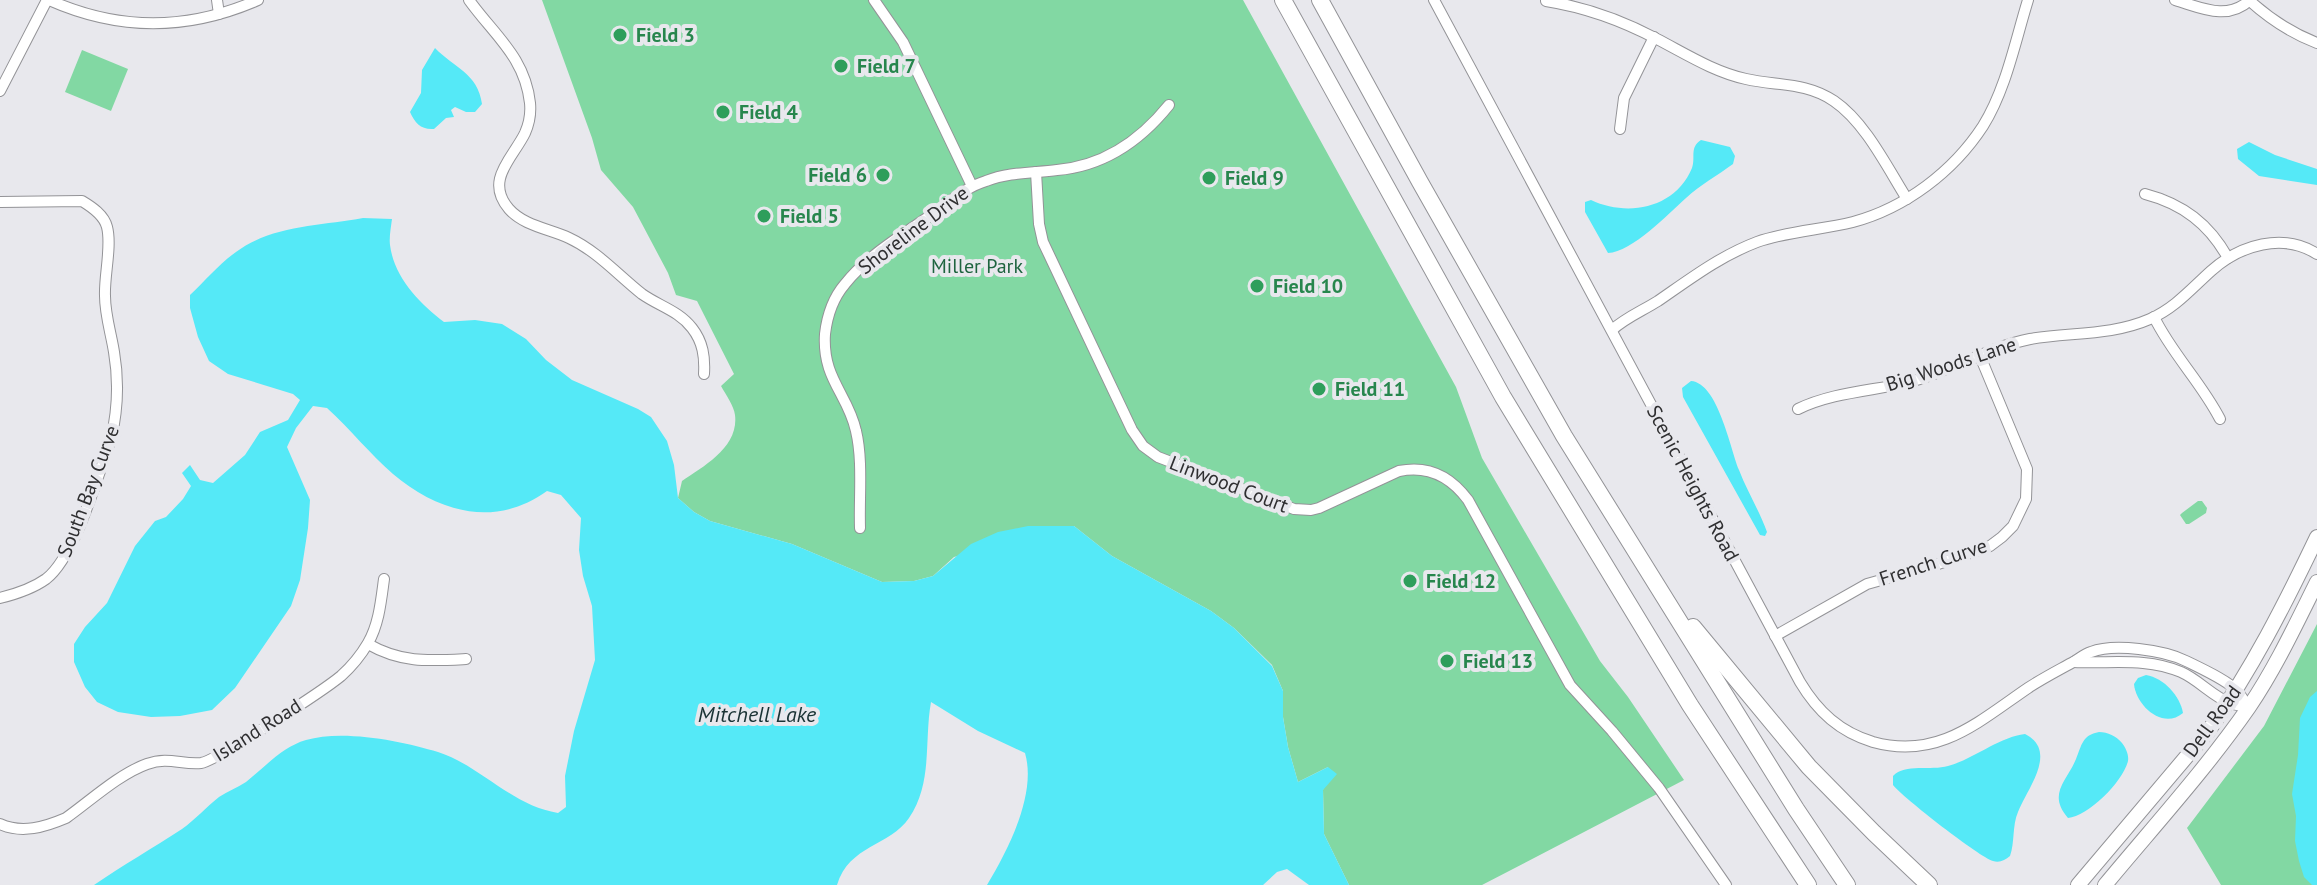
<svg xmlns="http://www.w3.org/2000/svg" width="2317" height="885" font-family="'PT Sans',sans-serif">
<rect width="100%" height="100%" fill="#e8e8ed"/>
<g fill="#82d8a3">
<path d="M 542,0 L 1243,0 L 1456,387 L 1482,458 L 1600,661 L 1628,697 L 1684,780 L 1482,885 L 1349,885 L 1324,834 L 1323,790 L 1328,767 L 1298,782 L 1288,747 L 1283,717 L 1283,691 L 1272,665 L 1234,628 L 1211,611 L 1112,556 L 1074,526 L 954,557 L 933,576 L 914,581 L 882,582 L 792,544 L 710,521 L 694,512 L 678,498 L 682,481 C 704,466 739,447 735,415 C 734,406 726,395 721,386 L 734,374 L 697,301 L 676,295 L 668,273 L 633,207 L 601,170 L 592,138 Z"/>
<polygon points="82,50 128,69 111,111 65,92"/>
<polygon points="2198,501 2202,501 2207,508 2206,513 2189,524 2186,524 2180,515 2182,513"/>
<polygon points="2317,624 2317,885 2221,885 2187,828 2264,726"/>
</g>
<g fill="#55e9f7">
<path d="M 435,48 C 453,67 478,73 482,104 L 475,112 L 466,112 L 455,107 L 451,110 L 454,117 L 446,118 L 434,129 C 421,130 415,123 410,112 L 421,93 L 422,70 Z"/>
<path d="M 1701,140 L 1730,147 L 1735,156 L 1733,164 C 1718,175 1700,185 1686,198 C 1668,214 1632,252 1608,253 L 1585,212 L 1585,202 L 1591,200 C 1627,217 1675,209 1692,168 C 1696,157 1689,148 1701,140 Z"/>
<polygon points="2249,142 2275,155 2317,169 2317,185 2259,176 2238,159 2237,149"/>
<path d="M 363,218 L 392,219 C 391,227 389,237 390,245 C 394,277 419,303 444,322 L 475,320 L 502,324 L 526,339 L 546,360 L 572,380 L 638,409 L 651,417 L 667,441 L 674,465 L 678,498 L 694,512 L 710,521 L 792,544 L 882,582 L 914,581 L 933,576 L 971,544 L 998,532 L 1028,526 L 1074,526 L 1112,556 L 1211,611 L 1234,628 L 1272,666 L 1283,691 L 1283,717 L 1288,747 L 1298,782 L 1328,767 L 1337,774 L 1323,790 L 1324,834 L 1349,885 L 1309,885 L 1287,869 L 1277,872 L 1263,885 L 987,885 C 1008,850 1037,794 1025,753 L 978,731 L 931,702 C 924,741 933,783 909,818 C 890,846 849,845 837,885 L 94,885 C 123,865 153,848 182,829 C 195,820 206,807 219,797 C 228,791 237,788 246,782 C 265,767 282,747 306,740 C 342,729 403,741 438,752 C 481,766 512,806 558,813 L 566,807 L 565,776 L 574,731 L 595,660 L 592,606 L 583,576 L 579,550 L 581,518 L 561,495 L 547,491 C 496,528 439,513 393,474 C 370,454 350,429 327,408 L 313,406 L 296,428 L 287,447 L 310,500 L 308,528 L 300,580 L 291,606 L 235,688 L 212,710 L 180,716 L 151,717 L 118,712 L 97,702 L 85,687 L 74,662 L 74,644 L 85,627 L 107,603 L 135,546 L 155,521 L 166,517 L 183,499 L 191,486 L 182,473 L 190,465 L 200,480 L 213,483 L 245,455 L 260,432 L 288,420 L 300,400 L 293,394 L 228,374 L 209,361 L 198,337 L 190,308 L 190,295 C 205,281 219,264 236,252 C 272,225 321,226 363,218 Z"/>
<path d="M 1691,381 C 1718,383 1730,448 1739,470 C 1747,491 1759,510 1767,532 L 1765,536 L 1760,535 L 1683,397 L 1682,388 Z"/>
<path d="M 2146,675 C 2164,678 2180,696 2183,713 C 2163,730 2136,706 2134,684 L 2138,678 Z"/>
<polygon points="2317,691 2317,885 2312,885 2304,877 2299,861 2295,841 2296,816 2292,794 2298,755 2300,718 2310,697"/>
<path d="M 2099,732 C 2108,732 2116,736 2122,743 C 2126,748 2129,755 2128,761 C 2123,782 2088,816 2068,818 C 2047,794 2067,781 2076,759 C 2082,745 2082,735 2099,732 Z"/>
<path d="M 2025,734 C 2059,751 2027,789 2018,812 C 2012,826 2015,842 2010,856 C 2005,860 2000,863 1993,861 C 1981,858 1902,797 1893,785 L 1893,776 C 1905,763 1931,771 1948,766 C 1974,759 1999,737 2025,734 Z"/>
</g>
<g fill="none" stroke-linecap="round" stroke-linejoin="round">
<g stroke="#939397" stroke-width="12">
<g id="minor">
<path d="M 49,0 C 119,31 187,31 258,0"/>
<polyline points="217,0 219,14"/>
<path d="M 469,0 C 494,35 525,57 530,103 C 531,113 529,124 525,133 C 513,158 484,180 509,209 C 524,226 550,229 569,238 C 597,251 618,275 642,294 C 659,306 679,311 692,328 C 703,342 705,357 704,374"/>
<polyline points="874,0 903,42 972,186"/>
<path d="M 1434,0 L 1800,682 C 1818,712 1840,732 1873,742 C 1938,760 1978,722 2028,688 C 2043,678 2059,670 2075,661 C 2080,658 2085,654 2091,652 C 2114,643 2164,650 2186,661 C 2200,668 2229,681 2238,692 C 2242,697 2245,702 2248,707"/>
<path d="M 2175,0 C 2202,8 2227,21 2250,0"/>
<path d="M 1546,1 C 1584,7 1623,21 1657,39 C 1686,54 1714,72 1746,79 C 1777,86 1806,82 1834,101 C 1865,122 1887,167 1907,199"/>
<path d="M 2250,1 C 2270,19 2291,33 2317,43"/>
<polyline points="0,91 47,0"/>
<polyline points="1620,129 1624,98 1654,37"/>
<path d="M 1036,172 L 1039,224 L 1043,242 L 1132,430 L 1143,446 L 1158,457 L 1294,509 L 1311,510 L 1319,508 L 1399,471 C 1428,465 1451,477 1468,500 L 1570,685 L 1612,731 L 1659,788 L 1726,885"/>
<path d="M 2145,194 C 2183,204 2209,224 2228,258"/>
<path d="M 0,202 L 82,201 C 92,207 104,215 107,227 C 112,246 104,276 105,296 C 105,315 111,333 114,352 C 119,381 118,409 111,439 C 98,475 75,557 46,579 C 32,589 16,594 0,598"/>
<path d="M 2154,317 C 2172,354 2201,382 2220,419"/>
<path d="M 1612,330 C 1625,318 1642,311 1658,301 C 1690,279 1720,256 1757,242 C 1788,231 1821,230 1853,222 C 1905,208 1953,172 1983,126 C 2006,89 2015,42 2028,0"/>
<path d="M 1798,409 C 1833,392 1873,391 1910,382 C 1951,371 1989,347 2030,339 C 2070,332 2111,336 2150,319 C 2175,308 2191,289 2211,271 C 2240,245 2283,232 2317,254"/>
<path d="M 860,528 C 859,497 863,460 856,431 C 848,394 822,379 825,334 C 827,317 833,298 845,284 C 868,255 904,234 934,213 C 951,201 966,187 986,181 C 1009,172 1033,173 1057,170 C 1104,166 1140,141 1169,105"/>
<polyline points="1775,636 1867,584 1938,564 1990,546 2002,537 2013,526 2026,499 2027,469 1980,356"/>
<path d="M 368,644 C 401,663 428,661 466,659"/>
<path d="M 2074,662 C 2111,664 2145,657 2181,672 C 2199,680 2212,696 2230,703 C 2235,705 2242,706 2248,707"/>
<path d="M 0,824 C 22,834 45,827 66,818 C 90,801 119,774 147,764 C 168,756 182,765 201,763 C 216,761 324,690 341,676 C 351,667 361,655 368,643 C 379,624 381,601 384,579"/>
</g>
</g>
<g stroke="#939397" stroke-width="16">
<g id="major">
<path d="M 2078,885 L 2209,730 C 2252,669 2285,604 2317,537"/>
<path d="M 2105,885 C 2154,826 2206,769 2249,707 C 2276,667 2296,624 2317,582"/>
</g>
</g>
<g stroke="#939397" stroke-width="18">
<g id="highway">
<polyline points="1283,0 1503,397 1690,705 1808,885"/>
<polyline points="1320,0 1420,182 1564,436 1796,809 1847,885"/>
<polyline points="1693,627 1809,767 1874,833 1929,885"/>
</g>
</g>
<use href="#minor" stroke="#fff" stroke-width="10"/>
<use href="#major" stroke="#fff" stroke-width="14"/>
<use href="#highway" stroke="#fff" stroke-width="16"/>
</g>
<g fill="#2e9e5b" stroke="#e8e8ed" stroke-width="3">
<circle cx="620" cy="35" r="8"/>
<circle cx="841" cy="66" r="8"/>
<circle cx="723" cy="112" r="8"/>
<circle cx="883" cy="175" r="8"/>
<circle cx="1209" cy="178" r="8"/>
<circle cx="764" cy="216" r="8"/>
<circle cx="1257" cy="286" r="8"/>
<circle cx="1319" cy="389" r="8"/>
<circle cx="1410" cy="581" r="8"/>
<circle cx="1447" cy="661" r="8"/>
</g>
<g text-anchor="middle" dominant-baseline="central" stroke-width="8" stroke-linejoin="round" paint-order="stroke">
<g font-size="20" font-weight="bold" fill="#27864d" stroke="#e8e8ed" text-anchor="start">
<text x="636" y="35">Field 3</text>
<text x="857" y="66">Field 7</text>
<text x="739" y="112">Field 4</text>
<text x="867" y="175" text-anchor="end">Field 6</text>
<text x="1225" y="178">Field 9</text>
<text x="780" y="216">Field 5</text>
<text x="1273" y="286">Field 10</text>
<text x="1335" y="389">Field 11</text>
<text x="1426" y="581">Field 12</text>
<text x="1463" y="661">Field 13</text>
</g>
<g font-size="20" fill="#2f2f31" stroke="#e8e8ed">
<text transform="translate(913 230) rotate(-37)">Shoreline Drive</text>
<text transform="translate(1951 364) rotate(-18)">Big Woods Lane</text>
<text transform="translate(1693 483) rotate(62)">Scenic Heights Road</text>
<text transform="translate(1229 484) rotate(21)">Linwood Court</text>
<text transform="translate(88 491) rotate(-69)">South Bay Curve</text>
<text transform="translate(1933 562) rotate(-18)">French Curve</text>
<text transform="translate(2212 721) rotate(-54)">Dell Road</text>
<text transform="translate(257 730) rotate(-32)">Island Road</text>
</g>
<g font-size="20" fill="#1e643f" stroke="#e8e8ed">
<text x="977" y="266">Miller Park</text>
</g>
<g font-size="22" font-style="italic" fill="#1a3335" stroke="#e8e8ed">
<text x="757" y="714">Mitchell Lake</text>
</g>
</g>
</svg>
